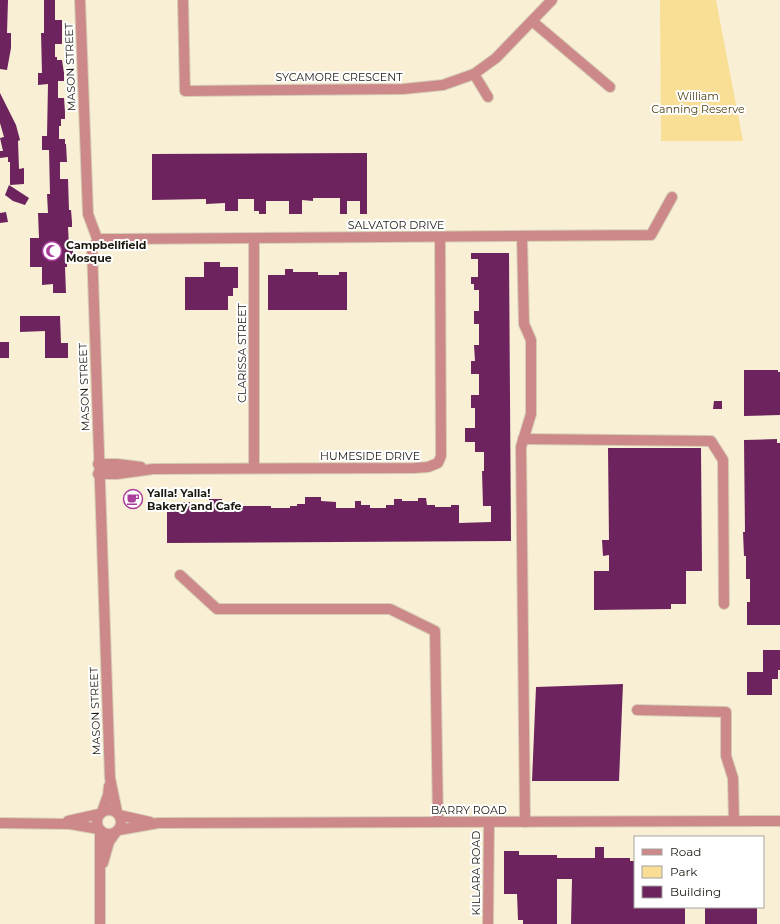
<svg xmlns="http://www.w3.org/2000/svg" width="780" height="924" font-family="Montserrat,sans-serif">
<rect width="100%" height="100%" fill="#f8efd5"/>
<polygon fill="#f9df95" points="660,0 716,0 743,141 661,141"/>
<g fill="#6d245e">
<polygon points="0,0 8,0 7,33 11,33 11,48 7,70 0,69"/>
<polygon points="44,0 55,0 55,20 62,20 62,44 55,44 55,57 57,57 57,60 62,60 64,73 64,81 58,81 58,98 64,98 65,112 65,119 61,119 61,126 59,126 59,139 65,139 65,144 66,144 67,162 60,162 60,179 68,179 69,210 71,210 72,222 72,227 68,227 69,246 73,246 73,255 70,255 70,263 67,263 67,267 65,267 66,293 53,293 53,284 42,285 42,267 30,267 30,238 39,238 38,213 48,213 47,194 50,194 49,150 42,150 42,136 47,136 48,84 38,85 38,73 42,73 41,33 44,33"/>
<polygon points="0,93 16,125 20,140 18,141 19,169 24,168 24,184 10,185 10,162 8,162 8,157 0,158 0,151 3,151 0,138 4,137 0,123"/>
<polygon points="367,153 367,214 360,214 360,201 347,201 347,214 340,214 340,198 313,198 313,201 302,200 302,214 289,214 289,201 266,201 266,214 259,214 259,211 254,211 254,199 238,199 238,211 225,211 225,203 206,204 206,199 152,200 152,154"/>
<polygon points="9,185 29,198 25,205 13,201 5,195"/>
<polygon points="6,212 8,222 0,223 0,213"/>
<polygon points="471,253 509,253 511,541 167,543 167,510 177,510 177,502 190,502 190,510 209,510 209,499 222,499 222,509 242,508 242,506 271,506 271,508 290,508 290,506 297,506 297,504 305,504 305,497 321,497 321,501 336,502 336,508 355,508 355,501 361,501 361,505 370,505 370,508 386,508 386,505 394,505 394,499 402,499 402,501 418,501 418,498 426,498 427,505 435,505 435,507 451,507 451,505 459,505 459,523 491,522 491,506 483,506 482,471 484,471 484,452 475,452 475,442 465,442 465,428 475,428 475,408 471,408 471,395 479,395 479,374 471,374 471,361 475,361 474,345 479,345 479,324 474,324 474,311 479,311 479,290 474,290 474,284 471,284 471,277 478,277 478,259 471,259"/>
<polygon points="204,262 220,262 220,267 238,267 238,288 233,288 233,296 228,296 228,310 185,310 185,277 204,277"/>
<polygon points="285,269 293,269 293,272 318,272 318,275 339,275 339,272 347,272 347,310 268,310 268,275 285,275"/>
<polygon points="20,316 60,316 61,343 68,343 68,358 45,358 45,331 20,332"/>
<rect x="0" y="342" width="9" height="16"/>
<polygon points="744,370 778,370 778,372 780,372 780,415 744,416"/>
<polygon points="714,401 722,401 722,409 713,409"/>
<polygon points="777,439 777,443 780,443 780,625 747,625 747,602 750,602 750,579 746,579 746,556 744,556 743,532 745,532 744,440"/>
<polygon points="608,448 701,448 702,571 686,571 686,604 671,604 671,609 594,610 594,571 609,571 609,555 603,556 602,540 609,540"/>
<polygon points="763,650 780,650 780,670 778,670 778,679 772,679 772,695 747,695 747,672 763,672"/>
<polygon points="623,684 619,781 532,781 536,687"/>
<polygon points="595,847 604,847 604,858 630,858 630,861 635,861 635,907 685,907 685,924 571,924 572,879 557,879 557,924 523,924 523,920 518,920 517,894 504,894 504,851 519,851 519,855 557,855 557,858 595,858"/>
<rect x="705" y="907" width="52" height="17"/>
</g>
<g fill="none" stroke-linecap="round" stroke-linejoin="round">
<g stroke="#d5cdb5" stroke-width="12">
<g id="minor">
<polyline points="80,0 88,214 98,241"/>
<polyline points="183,0 185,91 403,89 443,85 474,74 496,58 552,0"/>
<polyline points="532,21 610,87"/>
<polyline points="474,74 488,97"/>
<polyline points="522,236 524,324 531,340 531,414 521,447 525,822"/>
<polyline points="98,241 102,239 117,239 651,235 672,197"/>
<polyline points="98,241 92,247 110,778 117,812"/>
<polyline points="523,439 711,441 723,460 724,604"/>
<polyline points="98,464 117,464 141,467"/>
<polyline points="254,468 254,238"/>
<polyline points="98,474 117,474 153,469 414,468 428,467 438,463 441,456 440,237"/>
<polyline points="180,575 217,609 390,609 435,631 438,822"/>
<polyline points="637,710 726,712 726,756 733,778 734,821"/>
<circle cx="109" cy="822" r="12"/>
<polyline points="102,812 108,795 109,786"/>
<polyline points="119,815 150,822"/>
<polyline points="68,821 99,814"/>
<polyline points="0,823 70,824 99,829"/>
<polyline points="119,830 158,823 780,821"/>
<polyline points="103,863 109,842 116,832"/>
<polyline points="100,924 100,830"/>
<polyline points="488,924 489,822"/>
</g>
</g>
<use href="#minor" stroke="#cd8989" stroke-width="10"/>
</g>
<defs>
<g id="mosque-ring" transform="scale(1)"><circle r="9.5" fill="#fff" stroke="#ab3d9b" stroke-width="1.5"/><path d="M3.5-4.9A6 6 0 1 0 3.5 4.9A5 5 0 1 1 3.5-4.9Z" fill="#ab3d9b"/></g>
<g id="cafe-ring" transform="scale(1)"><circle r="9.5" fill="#fff" stroke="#ab3d9b" stroke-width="1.5"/><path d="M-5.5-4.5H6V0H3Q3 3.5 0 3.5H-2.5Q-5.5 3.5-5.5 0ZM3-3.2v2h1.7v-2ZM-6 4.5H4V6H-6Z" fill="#ab3d9b"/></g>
</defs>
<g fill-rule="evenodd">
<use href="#mosque-ring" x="52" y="251"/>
<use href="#cafe-ring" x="133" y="499"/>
</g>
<g text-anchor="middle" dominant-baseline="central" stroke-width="4" stroke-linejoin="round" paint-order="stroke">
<g font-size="11" fill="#1b180f" stroke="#fff">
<text transform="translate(70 67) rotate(-92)">MASON STREET</text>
<text x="339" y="77">SYCAMORE CRESCENT</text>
<text x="396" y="225">SALVATOR DRIVE</text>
<text transform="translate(242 353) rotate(-90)">CLARISSA STREET</text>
<text transform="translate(84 387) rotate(-92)">MASON STREET</text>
<text x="370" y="456">HUMESIDE DRIVE</text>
<text transform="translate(95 711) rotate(-92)">MASON STREET</text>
<text x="469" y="810">BARRY ROAD</text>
<text transform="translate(476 873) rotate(-90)">KILLARA ROAD</text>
</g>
<g font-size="11" fill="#504217" stroke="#fff">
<text x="698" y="96">William<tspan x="698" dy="13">Canning Reserve</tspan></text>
</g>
<g font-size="11" font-weight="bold" fill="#1b180f" stroke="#fff" text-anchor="start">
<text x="66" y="245">Campbellfield<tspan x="66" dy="13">Mosque</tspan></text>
<text x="147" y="493">Yalla! Yalla!<tspan x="147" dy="13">Bakery and Cafe</tspan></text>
</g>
</g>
<rect x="634" y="836" width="130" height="72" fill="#ffffff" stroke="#a4a39f"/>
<rect x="642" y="849" width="20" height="6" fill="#cd8989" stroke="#a4a39f"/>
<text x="670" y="856" font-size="12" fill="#1b180f">Road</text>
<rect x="642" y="866" width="20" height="12" fill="#f9df95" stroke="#a4a39f"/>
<text x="670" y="876" font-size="12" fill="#1b180f">Park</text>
<rect x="642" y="886" width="20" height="12" fill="#6d245e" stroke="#a4a39f"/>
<text x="670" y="896" font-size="12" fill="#1b180f">Building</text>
</svg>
